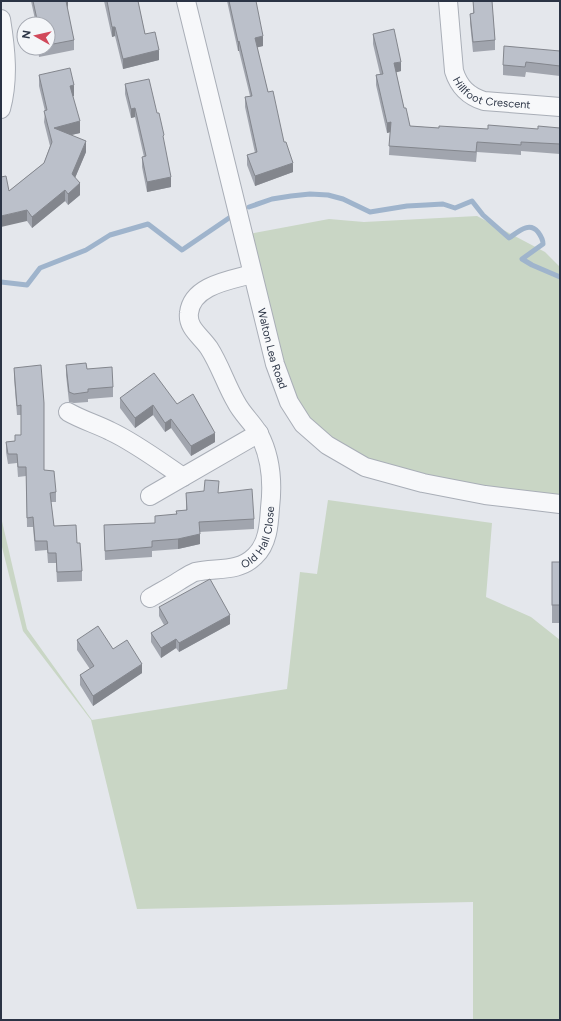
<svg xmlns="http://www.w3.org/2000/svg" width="561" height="1021" font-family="Figtree,sans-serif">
<rect width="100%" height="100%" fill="#e4e7ec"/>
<g fill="#c9d6c5">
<polygon points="477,216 545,252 560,267 560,504 365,467 303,424 243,238 254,233 329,219 364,222"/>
<polygon points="328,500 492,523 486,597 531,617 560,640 560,1020 473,1020 473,902 137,909 91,720 23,631 1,543 1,517 27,629 92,720 287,689 300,572 317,574"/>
</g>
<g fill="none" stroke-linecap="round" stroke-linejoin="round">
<g stroke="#9fb4cc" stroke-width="5">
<path d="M 249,207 L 272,199 L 291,196 L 310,194 L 328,195 L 343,199 L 370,212 L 407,206 L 426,205 L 443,204 L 455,208 L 472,201 L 483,215 L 509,238 C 518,232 529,221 538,232 C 541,236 543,239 543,244 L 522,259 L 532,265 L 560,277"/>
<polyline points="1,282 27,285 40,268 86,250 110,235 148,224 182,250 229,218"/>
</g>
<g stroke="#a9aeb7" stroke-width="20">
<g id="street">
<path id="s1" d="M 186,1 L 275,364 L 289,402 L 303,424 L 327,445 L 365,467 L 423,483 L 485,495 L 560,504"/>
<path id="s2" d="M 448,1 L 454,71 C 459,87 468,96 484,101 L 560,107"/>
<path d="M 1,19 C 6,50 9,79 1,109"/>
<path d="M 68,412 C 82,420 96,424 110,431 C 134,442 161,462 183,477"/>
<polyline points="150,496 259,433"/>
<path id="s3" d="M 150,598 C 160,592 170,587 179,581 C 184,578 190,574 195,572 C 216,567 238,573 255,556 C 268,544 269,524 270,508 C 273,483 271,457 259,434 C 253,423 242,414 236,402 C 226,385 220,365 209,348 C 201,336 187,328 189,313 C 192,285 231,280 252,274"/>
</g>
</g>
<use href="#street" stroke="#f7f8fa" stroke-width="18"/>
</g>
<g fill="#a1a5ae">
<polygon points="31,1 68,1 67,10 74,40 74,50 39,57 38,48 48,48 48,24 36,24"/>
<polygon points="104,1 138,1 145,34 159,60 123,69 115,36 112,37"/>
<polygon points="227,1 259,1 256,2 263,46 257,47 268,92 293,172 255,186 247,165 247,155 255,153 245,107 245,97 250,96 239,51 238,51"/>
<polygon points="473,1 492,1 495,40 495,50 473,52 470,23 470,14 473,13"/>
<polygon points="373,34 401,71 396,72 404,108 410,126 439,128 488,129 538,129 560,128 560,154 521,151 521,155 477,152 476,162 389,155 390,132 387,133 376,85 376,75 380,74 373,44"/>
<polygon points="560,51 560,76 526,72 525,77 503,75 503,65"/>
<polygon points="39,75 74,96 73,96 80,133 71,135 86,152 75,178 80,195 68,205 65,201 32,228 27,221 9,191 44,163 50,146 44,122 45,111 39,86"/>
<polygon points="125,84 164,142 171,187 147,192 142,167 142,157 144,157 135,117 131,118 125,94"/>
<polygon points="66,365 87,369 113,387 113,397 88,399 88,402 74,403 69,402 66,375"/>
<polygon points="14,368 44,470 56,492 56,502 51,502 54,526 77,543 82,571 82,581 57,582 56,563 48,563 47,550 35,551 33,527 27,527 26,476 18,477 17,463 8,464 6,452 6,442 15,441 21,435 21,415 17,415 14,378"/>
<polygon points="120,398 177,404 215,442 191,456 171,428 165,432 153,415 135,428 120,408"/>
<polygon points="186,493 219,493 254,519 254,529 199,532 200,544 178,549 152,551 152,557 105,560 104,525 155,523 176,514 176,511 186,510"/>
<rect x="552" y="562" width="8" height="61"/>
<polygon points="159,607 230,624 179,652 176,648 161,658 151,642 151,633 164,625 159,616"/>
<polygon points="77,640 113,649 142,673 93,706 80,685 80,675 90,669 77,650"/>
</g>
<g fill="#83868d">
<polygon points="66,1 68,1 68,10"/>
<polygon points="112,27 115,27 115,36 112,37"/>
<polygon points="263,36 263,46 255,48 255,38"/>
<polygon points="239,41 239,51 238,51 238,42"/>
<polygon points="159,50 159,60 123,69 123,59"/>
<polygon points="401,62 401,71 394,73 394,63"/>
<polygon points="74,85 74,96 70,97 70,86"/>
<polygon points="135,108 135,117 131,118 131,109"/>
<polygon points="80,121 80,133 54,139 54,128"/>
<polygon points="391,122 391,132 387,133 387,123"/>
<polygon points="86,141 86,152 72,185 72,174"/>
<polygon points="293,163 293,172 255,186 255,176"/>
<polygon points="171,177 171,187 147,192 147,182"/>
<polygon points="80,183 80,195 68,205 68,194"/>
<polygon points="65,190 65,201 32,228 32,217"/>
<polygon points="27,210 27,221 1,227 1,216"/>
<polygon points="153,405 153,415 135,428 135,418"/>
<polygon points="171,419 171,428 165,432 165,423"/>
<polygon points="215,433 215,442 191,456 191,446"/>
<polygon points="200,534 200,544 178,549 178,539"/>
<polygon points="230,615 230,624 179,652 179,643"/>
<polygon points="176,639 176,648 161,658 161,648"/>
<polygon points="142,664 142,673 93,706 93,696"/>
</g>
<g fill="#bbc0ca" stroke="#83868d">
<polygon points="33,1 66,1 74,40 48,45 48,24 38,24"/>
<polygon points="107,1 138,1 145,34 155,32 159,50 123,59 115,27 112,27"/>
<polygon points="229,1 256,1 263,36 255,38 268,92 273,91 284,142 286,142 293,163 255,176 247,155 257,152 245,97 252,96 239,41 238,42"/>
<polygon points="473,1 492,1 495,40 473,42 470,14 474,13"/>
<polygon points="394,29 401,62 394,63 404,108 406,108 410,126 439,128 439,126 488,129 488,125 538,129 538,126 560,128 560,144 521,142 521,145 477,142 476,152 389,146 391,122 387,123 376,75 383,74 373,34"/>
<polygon points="504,46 560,51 560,66 526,62 525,67 503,65"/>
<polygon points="70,68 74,85 70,86 80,121 54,128 86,141 72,174 80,183 68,194 65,190 32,217 27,210 1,216 1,177 6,176 9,191 44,163 52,142 44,111 47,110 39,75"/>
<polygon points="149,79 157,113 159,113 164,135 163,136 171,177 147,182 142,157 146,156 135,108 131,109 125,84"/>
<polygon points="86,363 87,369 112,367 113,387 88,389 88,392 74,394 69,392 66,365"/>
<polygon points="41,365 44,403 44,470 54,471 56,492 50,493 54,526 76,525 77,543 80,543 82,571 57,572 56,553 48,553 47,541 35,541 33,517 27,518 26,467 18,467 17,454 8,454 6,442 15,441 15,435 21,435 21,405 17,406 14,368"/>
<polygon points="154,373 177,404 193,394 215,433 191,446 171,419 165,423 153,405 135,418 120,398"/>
<polygon points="205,480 219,481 218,493 252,489 254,519 199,522 200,534 178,539 152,541 152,547 105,551 104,525 155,523 155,516 177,514 176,511 187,510 186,493 204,491"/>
<rect x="552" y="562" width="8" height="43"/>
<polygon points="210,579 230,615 179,643 176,639 161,648 151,633 168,623 159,607"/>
<polygon points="98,626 113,649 127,640 142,664 93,696 80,675 94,666 77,640"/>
</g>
<g text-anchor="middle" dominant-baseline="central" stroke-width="3.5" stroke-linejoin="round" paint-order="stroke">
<g font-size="11" fill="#2b3445" stroke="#f4f6f9">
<text stroke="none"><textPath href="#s2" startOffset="119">Hillfoot Crescent</textPath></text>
<text stroke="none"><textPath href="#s1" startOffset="358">Walton Lea Road</textPath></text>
<text stroke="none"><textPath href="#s3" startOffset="134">Old Hall Close</textPath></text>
</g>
</g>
<rect width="561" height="1021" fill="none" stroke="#2b3445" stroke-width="4"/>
<g transform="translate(36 36) rotate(278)"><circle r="19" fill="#f4f6f9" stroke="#a4a8b1"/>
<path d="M0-3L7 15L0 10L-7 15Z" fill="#d1495b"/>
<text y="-6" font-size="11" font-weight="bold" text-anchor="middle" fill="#2b3445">N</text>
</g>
</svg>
